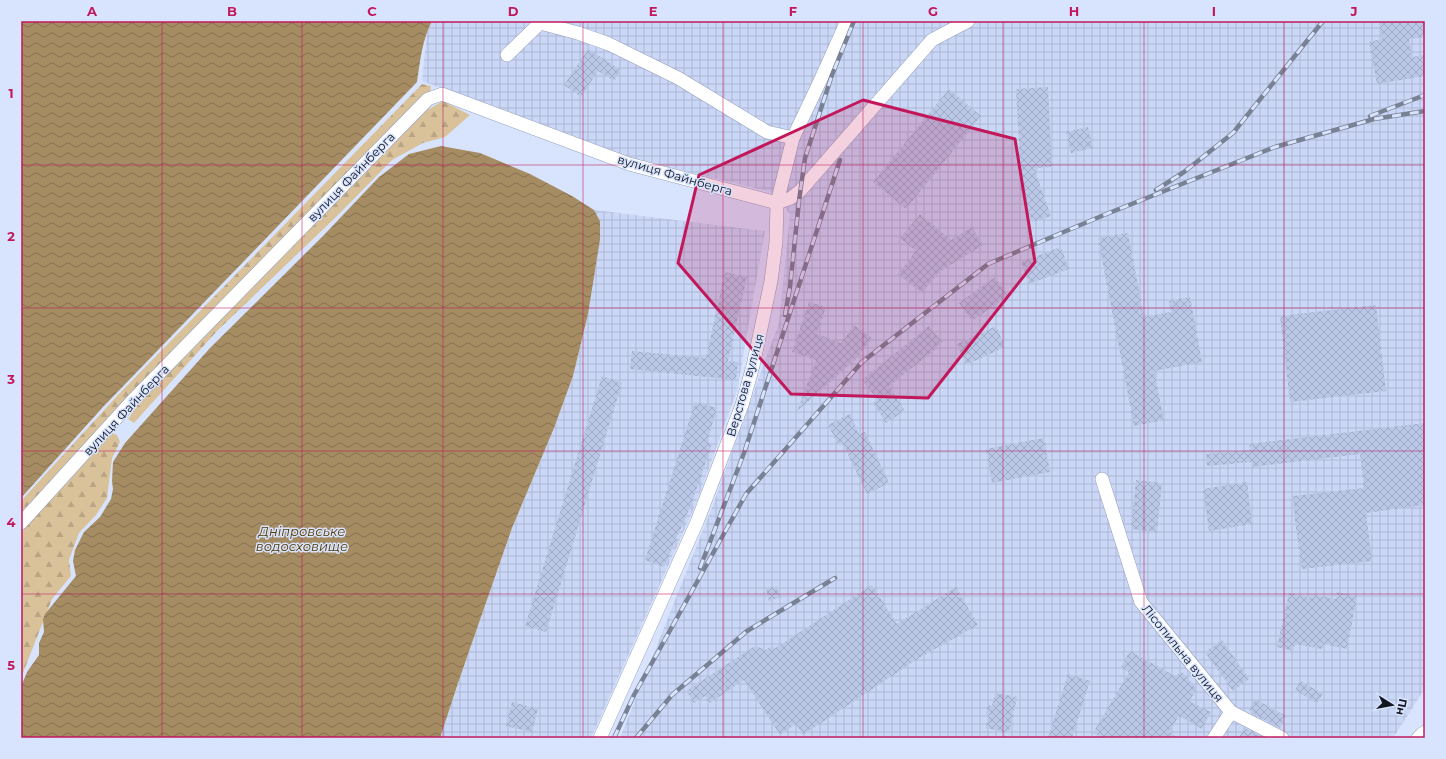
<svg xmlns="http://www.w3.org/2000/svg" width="1446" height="759" font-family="Montserrat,sans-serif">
<defs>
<pattern id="industrial-grid" width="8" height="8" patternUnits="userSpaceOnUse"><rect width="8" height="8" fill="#cad7f6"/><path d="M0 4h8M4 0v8" fill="none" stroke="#acb8d3"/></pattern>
<pattern id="forest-firs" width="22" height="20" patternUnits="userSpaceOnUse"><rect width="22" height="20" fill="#d9c19a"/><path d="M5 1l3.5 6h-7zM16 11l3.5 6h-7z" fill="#b9a584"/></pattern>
<pattern id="water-waves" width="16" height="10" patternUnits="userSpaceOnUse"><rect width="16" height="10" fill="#a68c63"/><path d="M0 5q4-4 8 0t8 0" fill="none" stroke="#867151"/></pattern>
<pattern id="building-cross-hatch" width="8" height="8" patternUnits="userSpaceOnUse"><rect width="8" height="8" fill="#bac7e6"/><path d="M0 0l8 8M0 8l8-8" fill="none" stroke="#9faac5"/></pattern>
</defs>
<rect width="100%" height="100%" fill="#d8e3fd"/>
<g fill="url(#industrial-grid)">
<polygon points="432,21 1425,21 1425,688 1393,738 620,738 713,505 779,322 790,214 771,192 635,159 422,81 427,32"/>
<polygon points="594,210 765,231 737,391 695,506 591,738 440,738 458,683 512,528 554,428 573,376 588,314 600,240 600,221"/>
</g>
<g fill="url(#forest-firs)">
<polygon points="422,84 431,86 430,92 21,520 21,501 117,396"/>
<polygon points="443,101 470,115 445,137 423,143 392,160 337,216 217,331 134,423 128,419 139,403 189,350 427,110"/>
<polygon points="112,433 117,435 120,442 112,458 107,498 96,515 79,533 69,560 71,576 52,599 21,678 21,533 103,440"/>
</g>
<g fill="url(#water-waves)">
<path d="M 21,21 L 432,21 C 422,40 420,62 417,82 L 103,407 L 21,498 Z"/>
<polygon points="441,146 480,153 530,174 572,196 594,210 600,221 600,240 588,314 573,376 554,428 512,528 458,683 440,738 21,738 21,687 27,672 39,655 39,643 44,632 43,619 45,614 76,576 73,561 75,550 84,532 100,517 111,499 113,489 112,481 113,462 125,443 210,348 323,236 379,177 409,154"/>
</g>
<g fill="url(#building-cross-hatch)">
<polygon points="1379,21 1425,21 1425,37 1409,39 1412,57 1425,55 1425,76 1377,84 1369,42 1382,39"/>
<polygon points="588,49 621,70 614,81 598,71 581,97 564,85"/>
<polygon points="1048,87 1052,167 1034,168 1051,216 1032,222 1019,184 1021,183 1016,89"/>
<polygon points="949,89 981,116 906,209 873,182"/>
<polygon points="1088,127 1093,148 1071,153 1066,132"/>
<polygon points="920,214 951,240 972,227 983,245 939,272 922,293 898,274 916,251 900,238"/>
<polygon points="1128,233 1144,317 1171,312 1169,301 1190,297 1202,362 1154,371 1164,420 1134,426 1098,238"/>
<polygon points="1061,247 1069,269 1029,284 1021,262"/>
<polygon points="725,272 747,277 728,361 738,362 736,380 630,369 632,351 706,358"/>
<polygon points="995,277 1008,296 972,321 959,303"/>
<polygon points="809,302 826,307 817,334 841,343 854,325 872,338 856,359 797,411 816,360 792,352"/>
<polygon points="1376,305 1386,391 1290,402 1280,316"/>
<polygon points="929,326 942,342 935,348 936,349 889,386 905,411 886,423 873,403 878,400 862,380"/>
<polygon points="996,326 1005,347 966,365 957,344"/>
<polygon points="602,376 622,383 546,632 525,626"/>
<polygon points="695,402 717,408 707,442 712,444 691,505 664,567 645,560"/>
<polygon points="850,414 859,434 865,432 889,483 867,494 842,442 838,445 828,425"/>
<polygon points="1425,423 1425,505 1366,513 1372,561 1302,569 1295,521 1293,496 1364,488 1360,454 1252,467 1251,462 1207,466 1206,454 1250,450 1249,444"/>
<polygon points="1044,438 1050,472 992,483 986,449"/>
<polygon points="1136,480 1162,483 1157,532 1131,529"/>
<polygon points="1247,482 1252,524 1209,531 1203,489"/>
<polygon points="872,585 897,624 956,587 978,625 919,658 803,735 796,724 780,735 744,680 710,703 705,696 694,703 686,691 755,646 766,650 772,646 774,649"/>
<polygon points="777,586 780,597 769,601 766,589"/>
<polygon points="1337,592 1357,596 1347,649 1323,644 1322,649 1295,644 1293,651 1277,647 1289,593 1310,598 1311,594 1336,599"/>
<polygon points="1222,640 1249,679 1233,691 1205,652"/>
<polygon points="1130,651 1175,676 1182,672 1197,689 1189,701 1211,712 1202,729 1179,716 1169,732 1179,738 1102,738 1093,733 1129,672 1121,667"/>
<polygon points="1068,674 1090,681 1072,738 1048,738"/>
<polygon points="1301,681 1323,694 1317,703 1295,690"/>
<polygon points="995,693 1017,697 1009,733 986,728 989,714 986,714 988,705 992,706"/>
<polygon points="1255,699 1286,716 1280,728 1253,714 1254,713 1249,710"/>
<polygon points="512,702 538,709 532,732 506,726"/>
<polygon points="1245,728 1264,738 1238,738"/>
</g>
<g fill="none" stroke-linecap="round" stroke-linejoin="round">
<g stroke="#929fbc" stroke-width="14">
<g id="minor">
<polyline points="507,55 540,23 578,33 609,44 678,78 767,132 793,138"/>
<polyline points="1102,479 1141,602 1231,712 1282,738"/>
<polyline points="21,523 132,401 428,99 442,94 629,164 777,203 791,198 801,190 932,40 968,21"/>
<polyline points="600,738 697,522 742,405 753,366 771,281 776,242 777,203 793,138 820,81 847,21"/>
<polyline points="1214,738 1231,712"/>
<polyline points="1418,738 1422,734 1425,732"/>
</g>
</g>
<use href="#minor" stroke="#fff" stroke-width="13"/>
<g stroke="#798194" stroke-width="4.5">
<g id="rail">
<polyline points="1370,116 1425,95"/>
<polyline points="1156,190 1184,172 1233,133 1323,21"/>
<polyline points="785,315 790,287 799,201 805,158 832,75 854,21"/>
<polyline points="700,568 744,453 840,160"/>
<polyline points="614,738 634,695 746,494 862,362 988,264 1104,215 1275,147 1374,119 1425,111"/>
<polyline points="636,738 672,695 747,631 835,578"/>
</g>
</g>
<use href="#rail" stroke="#d8e3fd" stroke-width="3" stroke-dasharray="9" stroke-linecap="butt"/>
</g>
<path fill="#c2185b" fill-opacity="0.2" stroke="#c2185b" stroke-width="3" stroke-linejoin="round" d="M 863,100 L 1015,139 L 1035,262 L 928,398 L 791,394 L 678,263 L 699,175 Z"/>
<path fill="none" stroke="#c2185b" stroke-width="1" stroke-opacity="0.55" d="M 162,21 L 162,738M 302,21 L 302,738M 443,21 L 443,738M 583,21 L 583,738M 723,21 L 723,738M 863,21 L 863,738M 1003,21 L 1003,738M 1144,21 L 1144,738M 1284,21 L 1284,738M 21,165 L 1425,165M 21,308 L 1425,308M 21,451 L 1425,451M 21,594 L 1425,594"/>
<g text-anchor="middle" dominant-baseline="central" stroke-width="3" stroke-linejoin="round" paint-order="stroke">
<g font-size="12" fill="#111621" stroke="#d8e3fd">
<text transform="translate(675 175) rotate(16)">вулиця Файнберга</text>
<text transform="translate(351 177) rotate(-46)">вулиця Файнберга</text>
<text transform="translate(745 385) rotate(-74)">Верстова вулиця</text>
<text transform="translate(126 410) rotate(-47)">вулиця Файнберга</text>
<text transform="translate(1183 653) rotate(51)">Лісопильна вулиця</text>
</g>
<g font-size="13" font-style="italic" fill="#533800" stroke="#d8e3fd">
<text x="302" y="531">Дніпровське<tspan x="302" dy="15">водосховище</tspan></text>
</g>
</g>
<rect width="1446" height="759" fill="none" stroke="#d8e3fd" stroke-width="44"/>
<g transform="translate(1392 705) rotate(101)" stroke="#d8e3fd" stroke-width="3" paint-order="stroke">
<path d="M0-3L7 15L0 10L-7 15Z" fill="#111621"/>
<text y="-6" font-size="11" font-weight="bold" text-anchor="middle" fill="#111621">Пн</text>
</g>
<rect x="22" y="22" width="1402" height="715" fill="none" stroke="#c2185b" stroke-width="1.5"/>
<g font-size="13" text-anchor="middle" font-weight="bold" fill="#c2185b">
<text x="92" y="16">A</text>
<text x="232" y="16">B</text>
<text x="372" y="16">C</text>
<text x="513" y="16">D</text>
<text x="653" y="16">E</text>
<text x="793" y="16">F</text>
<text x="933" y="16">G</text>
<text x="1074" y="16">H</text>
<text x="1214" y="16">I</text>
<text x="1354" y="16">J</text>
<text x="11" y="98">1</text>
<text x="11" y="241">2</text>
<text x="11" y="384">3</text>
<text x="11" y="527">4</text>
<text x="11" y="670">5</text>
</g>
</svg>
